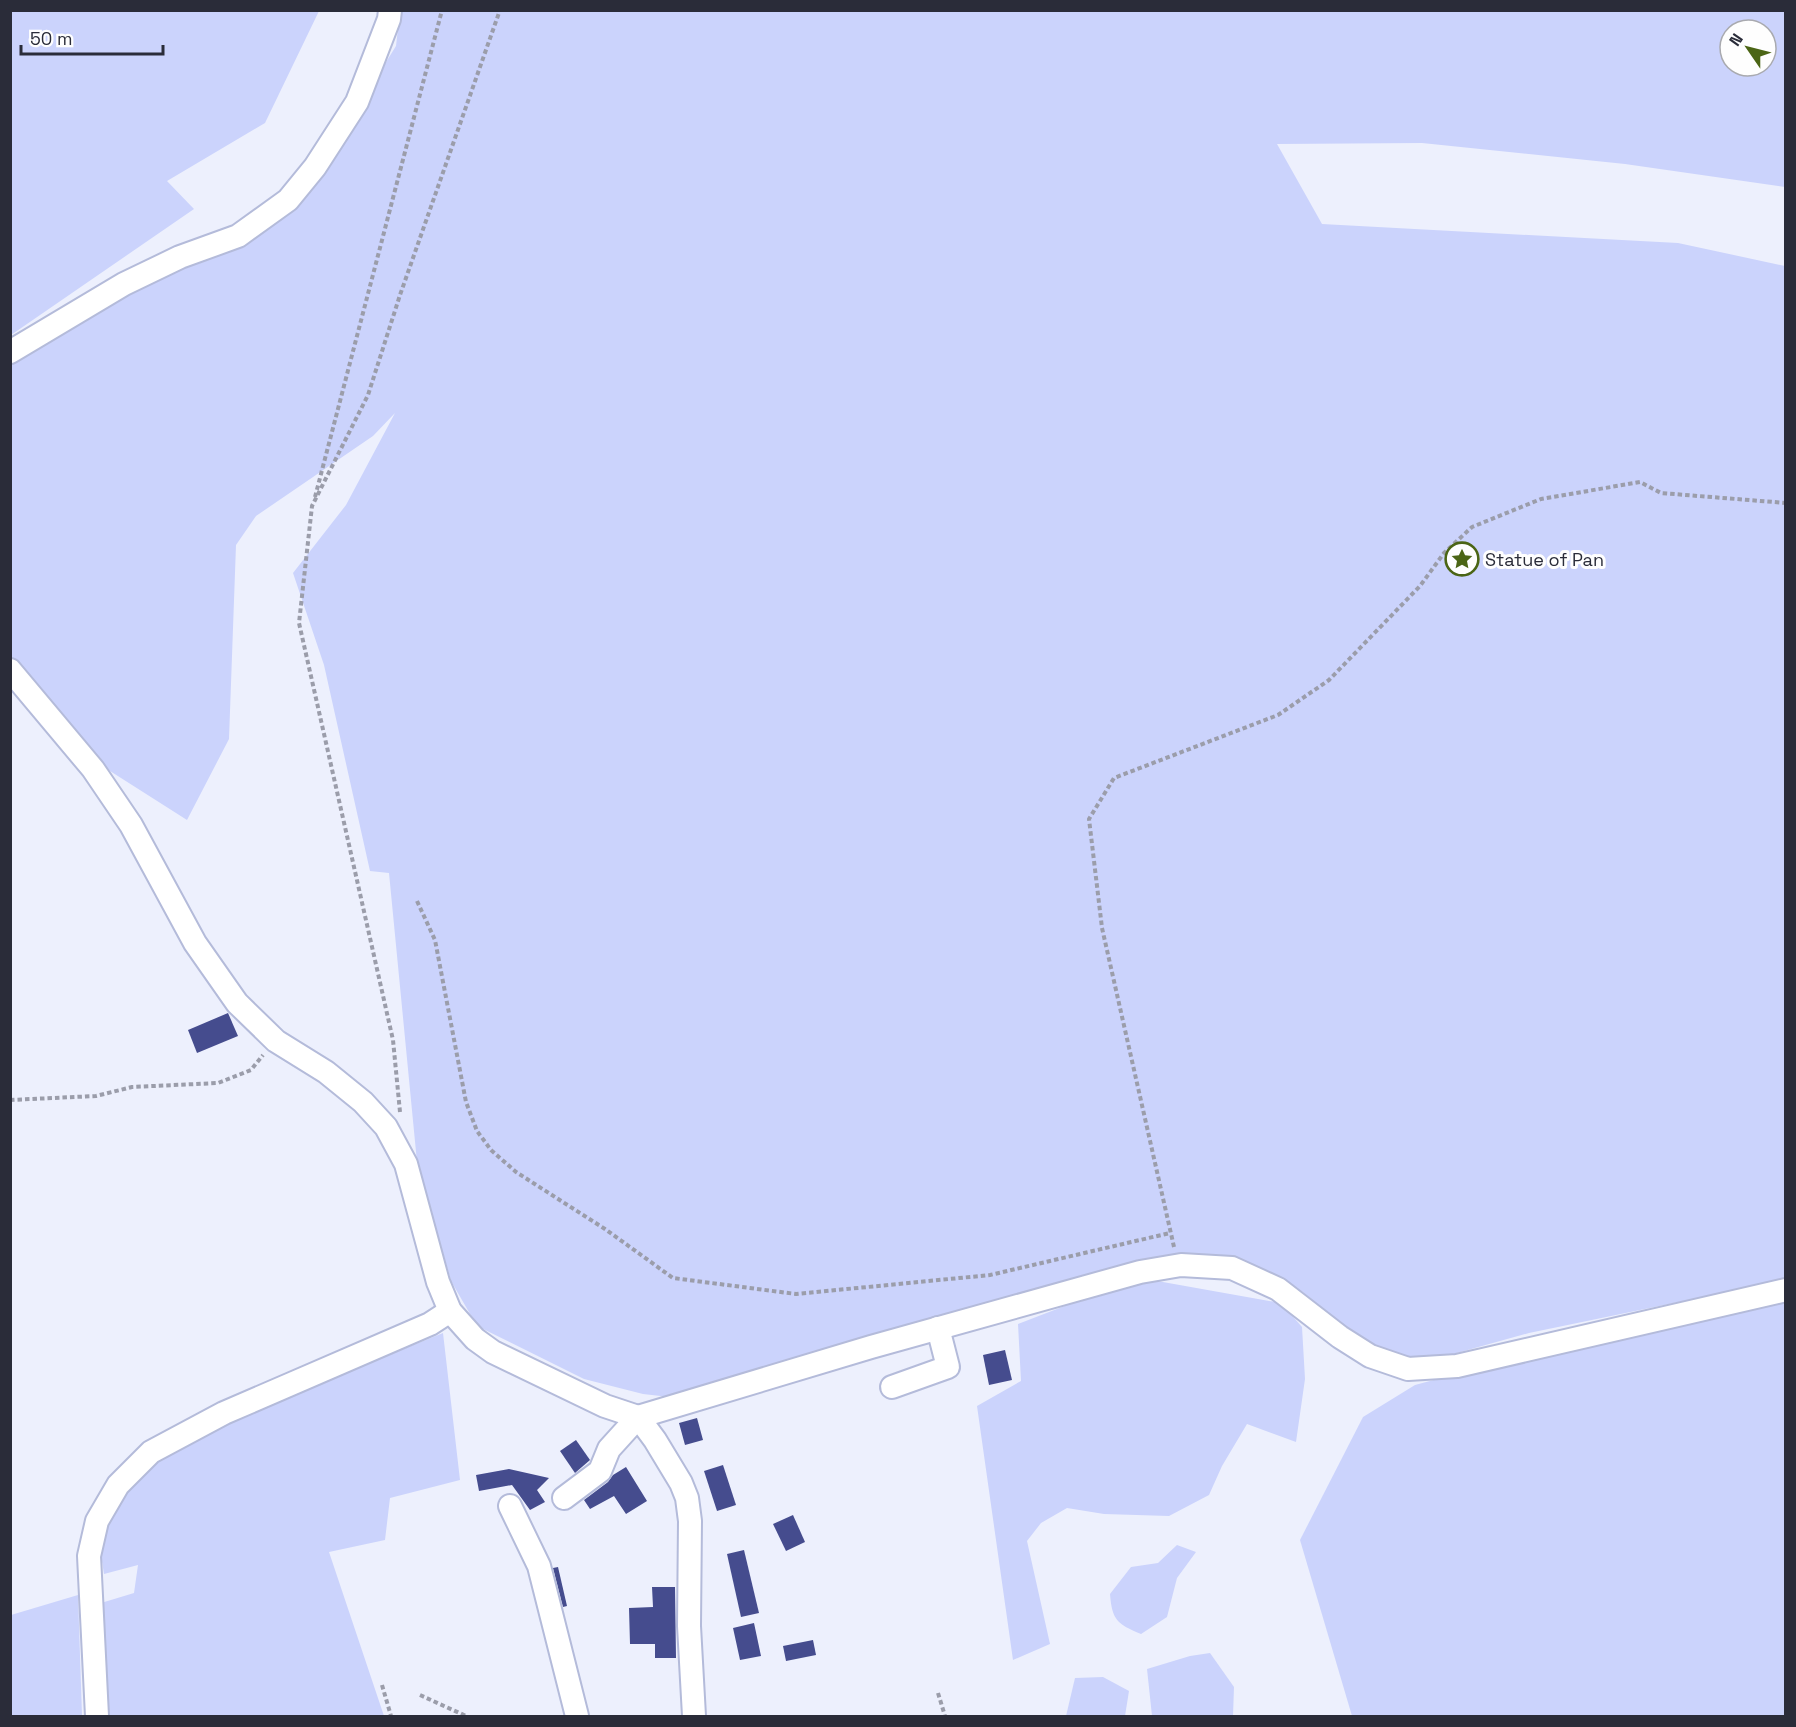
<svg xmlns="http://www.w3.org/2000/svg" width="1796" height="1727" font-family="'Space Grotesk',sans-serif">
<rect width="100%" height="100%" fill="#edf0fd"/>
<g fill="#cbd3fc" fill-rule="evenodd">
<polygon points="11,10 319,11 265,123 167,181 194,209 11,335"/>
<path d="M 400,11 L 1785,11 L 1785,187 L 1625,164 L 1422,143 L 1277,144 L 1322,224 L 1678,243 L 1785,266 L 1785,1280 L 1529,1333 L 1421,1363 L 1376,1350 L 1335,1320 L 1303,1292 L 1248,1264 L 1187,1255 L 678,1398 L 643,1394 L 584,1379 L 477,1326 L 451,1281 L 417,1162 L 389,873 L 370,871 L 324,665 L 293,573 L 346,505 L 395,413 L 373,436 L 256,516 L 236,545 L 229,739 L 187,820 L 110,771 L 11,657 L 10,358 L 303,196 L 396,46 ZM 1730,30 L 1766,30 L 1766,66 L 1730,66 Z"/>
<polygon points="1146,1279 1281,1303 1302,1327 1305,1379 1296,1442 1247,1424 1222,1466 1209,1495 1169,1516 1104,1514 1067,1508 1041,1523 1027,1541 1050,1644 1013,1660 977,1406 1021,1381 1018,1324 1101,1292"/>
<polygon points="1785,1301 1785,1716 1352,1716 1300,1540 1363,1417 1415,1385 1501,1362"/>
<polygon points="443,1333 460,1480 390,1498 385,1540 329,1552 384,1716 105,1716 101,1603 134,1593 138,1565 104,1574 97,1531 113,1500 146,1468 204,1430"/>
<path d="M 1177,1545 L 1196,1552 L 1177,1578 L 1167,1617 L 1141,1634 C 1117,1624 1112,1620 1110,1594 L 1131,1567 L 1158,1563 Z"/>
<polygon points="78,1595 82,1716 11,1716 11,1615"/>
<polygon points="1210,1653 1234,1687 1233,1716 1152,1716 1147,1669 1190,1656"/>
<polygon points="1103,1677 1129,1691 1125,1716 1066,1716 1075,1678"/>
</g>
<g fill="#454c8e">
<polygon points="228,1013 238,1036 197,1053 188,1030"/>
<polygon points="1005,1350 1012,1380 989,1385 983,1355"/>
<polygon points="697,1418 703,1440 685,1445 679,1423"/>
<polygon points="576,1440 590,1460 575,1473 560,1451"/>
<polygon points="723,1465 736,1505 717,1511 704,1471"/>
<polygon points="626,1467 647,1501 626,1514 614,1496 590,1509 584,1500 608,1482 613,1475"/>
<polygon points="509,1469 549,1478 537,1490 545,1502 530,1510 512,1485 479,1491 476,1475"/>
<polygon points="793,1515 805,1542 786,1551 773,1524"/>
<polygon points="744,1550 759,1613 741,1617 727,1554"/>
<polygon points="558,1567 567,1606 563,1607 553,1568"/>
<polygon points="652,1587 675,1587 676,1658 655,1658 655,1644 630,1644 629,1608 653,1607"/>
<polygon points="754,1623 761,1656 740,1660 733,1628"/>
<polygon points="813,1640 816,1655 786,1661 783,1646"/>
</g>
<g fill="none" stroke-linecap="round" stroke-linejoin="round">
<g stroke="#b4bbda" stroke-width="26">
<g id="minor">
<polyline points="10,352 124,284 180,257 238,236 288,200 315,167 357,102 389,19 390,10"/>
<polyline points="10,670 93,769 131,825 195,943 237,1003 276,1041 326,1072 363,1102 386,1127 406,1164 438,1282 450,1311 475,1339 493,1352 605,1406 638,1417 655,1440 681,1483 687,1498 690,1521 689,1626 694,1716"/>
<polyline points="892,1387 948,1367 938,1328"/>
<polyline points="564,1498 600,1471 609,1449 638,1417 871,1347 1140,1272 1181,1265 1232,1268 1278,1289 1340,1337 1370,1356 1408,1369 1457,1366 1786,1290"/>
<polyline points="510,1506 539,1566 577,1716"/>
<polyline points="97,1716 89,1556 97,1521 118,1485 151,1452 224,1413 430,1324 450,1311"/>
</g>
</g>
<g stroke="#9b9daa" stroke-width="4" stroke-dasharray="4.5 3" stroke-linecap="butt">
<polyline points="315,497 442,10"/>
<polyline points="417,901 435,940 466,1102 477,1131 491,1150 516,1172 605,1229 673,1278 796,1294 990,1275 1170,1233"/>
<polyline points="10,1100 96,1096 132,1087 218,1083 251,1070 263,1055"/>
<polyline points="400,1112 393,1040 299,623 312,506 368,395 400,295 500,10"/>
<polyline points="1174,1247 1102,928 1089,819 1114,778 1278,715 1329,680 1420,586 1444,553 1472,527 1541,499 1640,482 1661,493 1786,503"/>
<polyline points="382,1685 391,1716"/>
<polyline points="938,1693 945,1716"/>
<polyline points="420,1695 466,1716"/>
</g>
<use href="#minor" stroke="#fff" stroke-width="22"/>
</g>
<defs>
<g id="sight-ring" transform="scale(1.725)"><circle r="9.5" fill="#fefefe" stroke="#4b6515" stroke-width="1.5"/><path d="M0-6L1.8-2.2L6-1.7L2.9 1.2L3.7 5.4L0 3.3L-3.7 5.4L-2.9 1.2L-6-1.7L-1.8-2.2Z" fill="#4b6515"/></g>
</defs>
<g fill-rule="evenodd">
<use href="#sight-ring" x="1462" y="559"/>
</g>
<g text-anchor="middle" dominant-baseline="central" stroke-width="6" stroke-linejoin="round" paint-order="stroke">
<g font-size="18" fill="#2a2c39" stroke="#fefefe" text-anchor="start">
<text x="1485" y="559">Statue of Pan</text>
</g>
</g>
<rect width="1796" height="1727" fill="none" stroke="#2a2c39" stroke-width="24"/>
<g transform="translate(1748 48) rotate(305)"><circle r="28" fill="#fefefe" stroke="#a9aaaf" stroke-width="1.5"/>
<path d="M0-4.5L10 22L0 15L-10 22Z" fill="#4b6515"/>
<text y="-9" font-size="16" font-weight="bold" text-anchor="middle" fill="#2a2c39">N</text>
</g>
<path d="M21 45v9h142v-9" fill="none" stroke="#2a2c39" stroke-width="3"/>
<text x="30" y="45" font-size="18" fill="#2a2c39" stroke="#fefefe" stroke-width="4.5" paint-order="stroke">50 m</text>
</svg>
